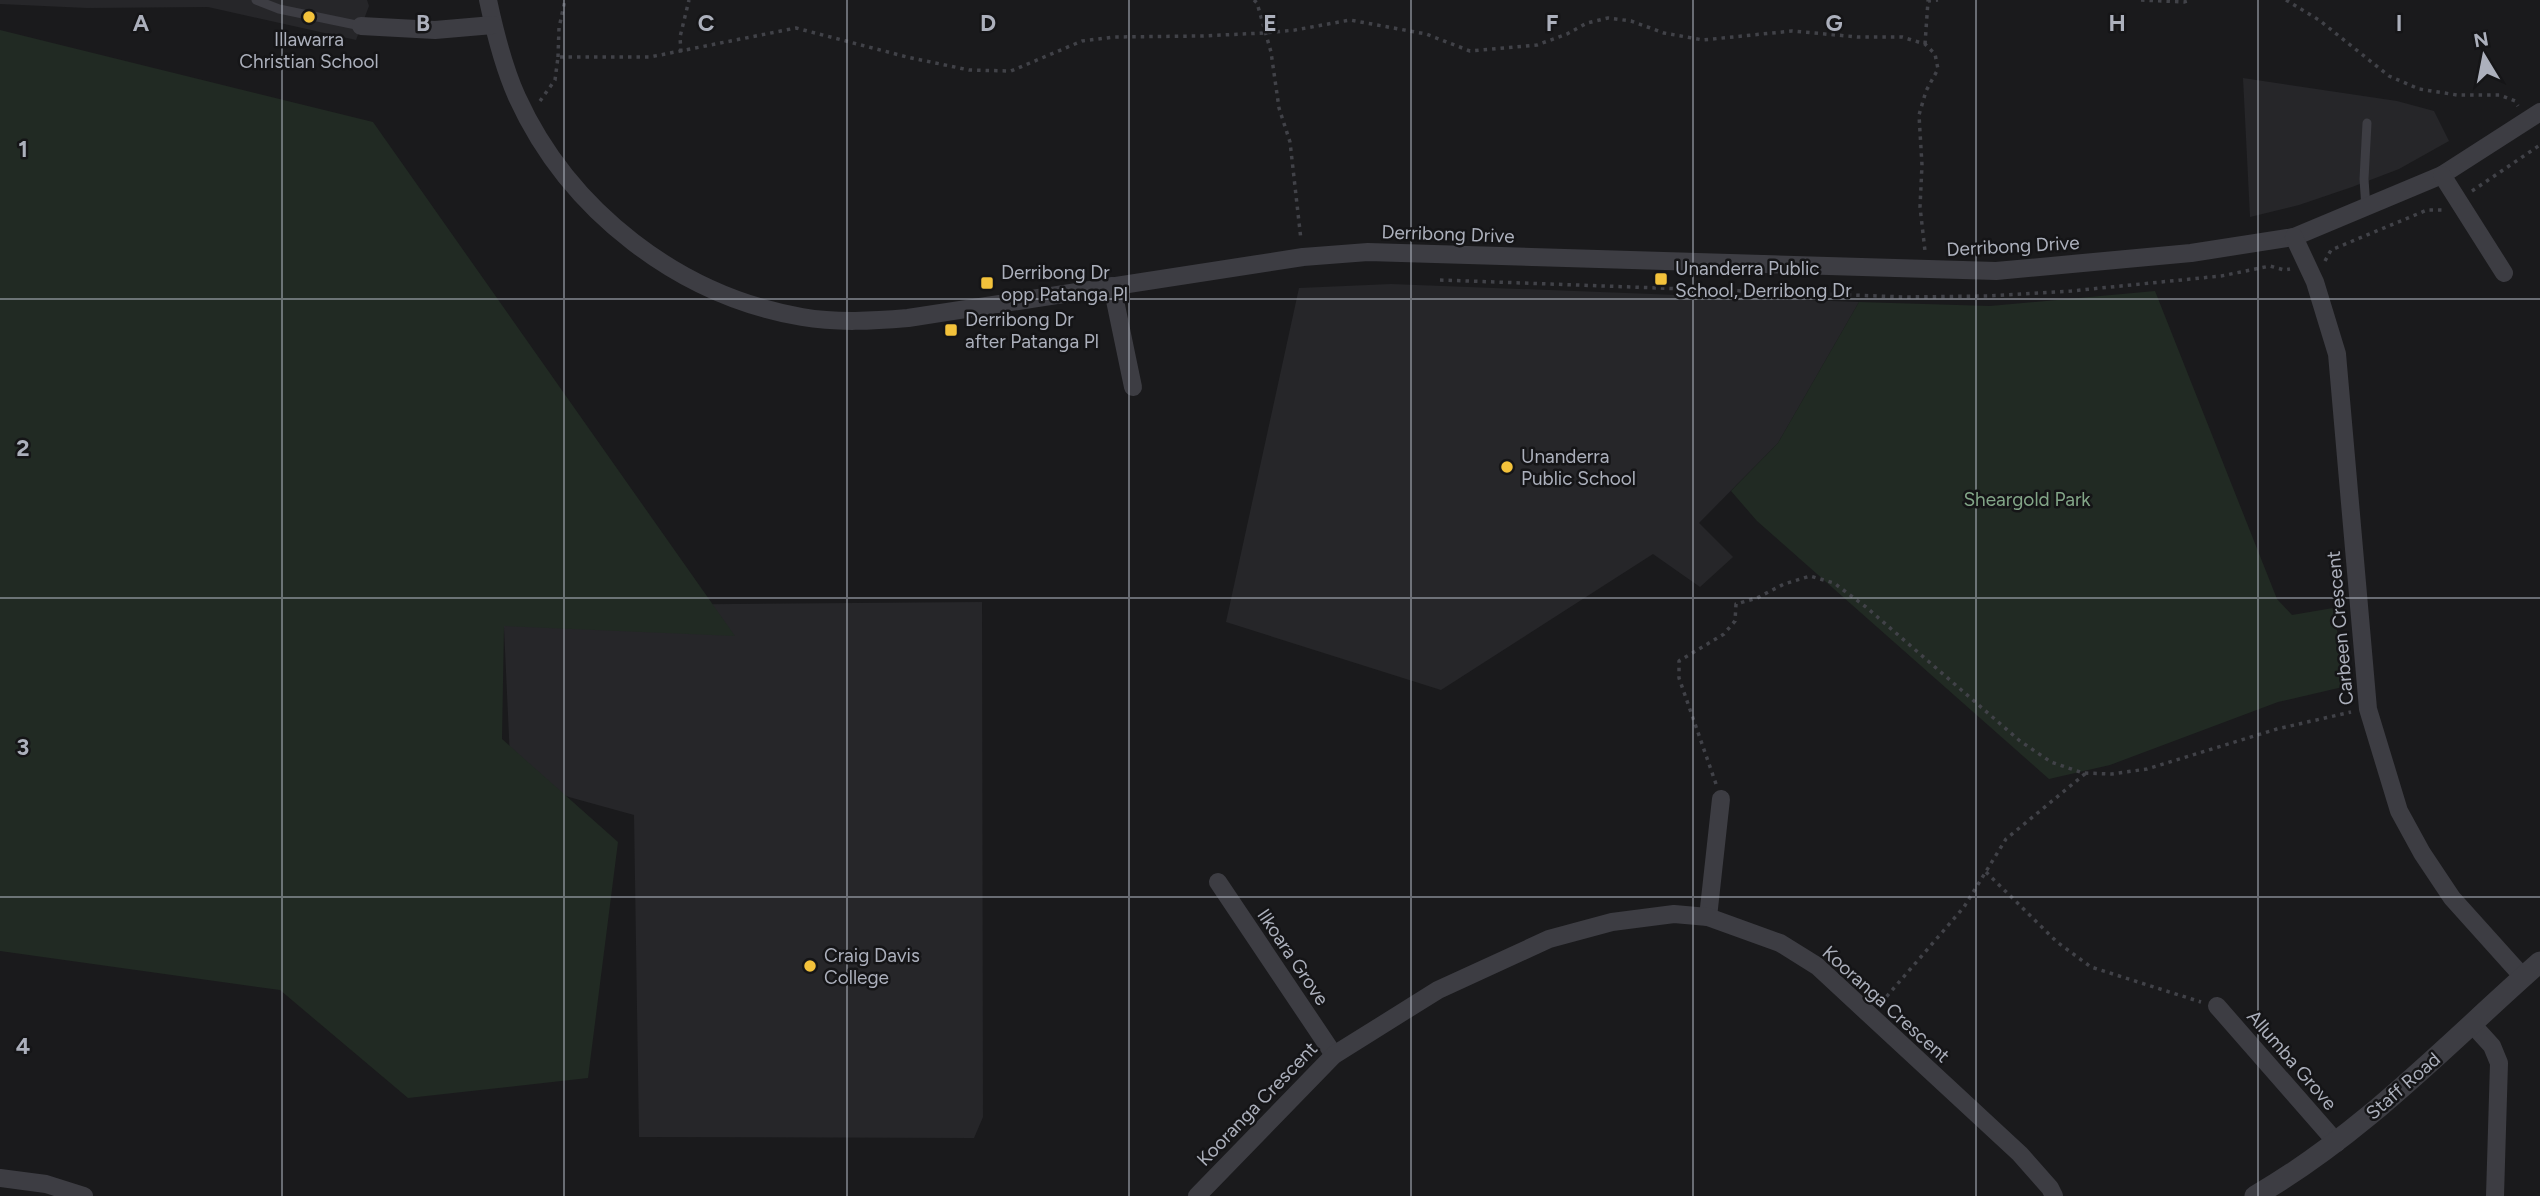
<svg xmlns="http://www.w3.org/2000/svg" width="2540" height="1196" font-family="Figtree,sans-serif">
<rect width="100%" height="100%" fill="#1a1a1c"/>
<g fill="#262629">
<polygon points="0,0 367,0 369,6 356,40 208,7 87,8 0,4"/>
<polygon points="2243,78 2397,101 2434,111 2449,141 2399,169 2352,187 2299,205 2250,217"/>
<polygon points="1391,284 1859,302 1778,443 1699,523 1733,557 1700,587 1653,554 1441,690 1226,622 1299,288"/>
<polygon points="982,602 983,1117 974,1138 639,1137 634,815 511,781 503,606"/>
</g>
<g fill="#212a23">
<polygon points="0,30 373,122 735,636 504,626 502,739 618,842 588,1078 408,1098 280,990 0,951"/>
<polygon points="2155,291 2277,599 2292,615 2333,608 2347,686 2278,702 2110,765 2049,779 1757,521 1731,491 1778,443 1859,302 1990,306"/>
</g>
<g fill="none" stroke-linecap="round" stroke-linejoin="round">
<g stroke="#414248" stroke-width="3.5" stroke-dasharray="3.5 5" stroke-linecap="butt">
<polyline points="1254,0 1257,3 1271,52 1279,108 1290,142 1301,240"/>
<polyline points="2141,0 2184,2 2191,0"/>
<polyline points="2286,0 2319,20 2389,76 2419,89 2457,95 2500,95 2515,101 2518,106"/>
<polyline points="1925,44 1928,1 1938,0"/>
<polyline points="681,52 680,37 689,0"/>
<polyline points="558,57 559,28 565,0"/>
<polyline points="540,101 555,80 558,57 650,57 796,28 907,57 969,70 1011,71 1082,41 1114,37 1202,36 1264,33 1295,30 1350,20 1426,34 1470,51 1537,45 1567,34 1587,23 1608,18 1631,21 1664,33 1703,40 1792,31 1858,37 1902,37 1925,44 1935,54 1938,69 1926,91 1919,115 1922,165 1920,207 1925,251"/>
<polyline points="2472,191 2540,145"/>
<polyline points="2325,261 2331,250 2427,210 2442,210"/>
<polyline points="1440,280 1905,297 1989,296 2071,291 2221,276 2270,266 2284,270 2290,269"/>
<polyline points="1716,784 1679,678 1679,661 1724,634 1735,621 1736,604 1757,598 1784,584 1810,576 1834,583 1866,607 2020,741 2051,762 2083,773 2112,774 2147,769 2277,729 2351,712"/>
<polyline points="1986,872 2057,942 2091,967 2201,1002"/>
<polyline points="1881,1003 1964,907 2006,839 2086,773"/>
</g>
<g stroke="#3d3d43" stroke-width="9">
<polyline points="256,0 279,9 361,26"/>
<polyline points="2366,208 2364,179 2367,123"/>
</g>
<g stroke="#3d3d43" stroke-width="18">
<path d="M 488,0 C 495,33 503,66 517,97 C 569,211 679,296 802,317 C 837,323 873,321 908,318 L 1303,257 L 1368,252 L 1996,271 L 2191,253 L 2294,237 L 2442,175 L 2540,112"/>
<polyline points="361,26 435,30 493,25"/>
<polyline points="2442,175 2504,273"/>
<polyline points="2294,237 2315,282 2337,354 2368,709 2399,811 2422,853 2452,898 2523,977"/>
<polyline points="1112,286 1133,387"/>
<polyline points="1218,882 1334,1055"/>
<polyline points="1708,917 1721,799"/>
<polyline points="2217,1006 2337,1143"/>
<polyline points="2472,1024 2492,1046 2499,1063 2495,1196"/>
<polyline points="0,1178 46,1184 84,1196"/>
<polyline points="1197,1196 1334,1055 1438,990 1549,939 1612,922 1674,914 1708,917 1780,943 1817,966 2020,1154 2050,1188 2054,1196"/>
</g>
<path stroke="#3d3d43" stroke-width="21" d="M 2255,1196 C 2363,1134 2448,1043 2540,962"/>
</g>
<path fill="none" stroke="#acb0bc" stroke-width="2" stroke-opacity="0.55" d="M 282,0 L 282,1196M 564,0 L 564,1196M 847,0 L 847,1196M 1129,0 L 1129,1196M 1411,0 L 1411,1196M 1693,0 L 1693,1196M 1976,0 L 1976,1196M 2258,0 L 2258,1196M 0,299 L 2540,299M 0,598 L 2540,598M 0,897 L 2540,897"/>
<g fill="#f3c23b" stroke="#151517" stroke-width="2.5">
<circle cx="309" cy="17" r="7"/>
<rect x="1654" y="272" width="14" height="14" rx="3.5"/>
<rect x="980" y="276" width="14" height="14" rx="3.5"/>
<rect x="944" y="323" width="14" height="14" rx="3.5"/>
<circle cx="1507" cy="467" r="7"/>
<circle cx="810" cy="966" r="7"/>
</g>
<g text-anchor="middle" dominant-baseline="central" stroke-width="5" stroke-linejoin="round" paint-order="stroke">
<g font-size="19" fill="#acb0bc" stroke="#151517" text-anchor="start">
<text x="309" y="39" text-anchor="middle">Illawarra<tspan x="309" dy="22">Christian School</tspan></text>
<text x="1675" y="268">Unanderra Public<tspan x="1675" dy="22">School, Derribong Dr</tspan></text>
<text x="1001" y="272">Derribong Dr<tspan x="1001" dy="22">opp Patanga Pl</tspan></text>
<text x="965" y="319">Derribong Dr<tspan x="965" dy="22">after Patanga Pl</tspan></text>
<text x="1521" y="456">Unanderra<tspan x="1521" dy="22">Public School</tspan></text>
<text x="824" y="955">Craig Davis<tspan x="824" dy="22">College</tspan></text>
</g>
<g font-size="19" fill="#acb0bc" stroke="#151517">
<text transform="translate(1448 234) rotate(2)">Derribong Drive</text>
<text transform="translate(2013 246) rotate(-3)">Derribong Drive</text>
<text transform="translate(2340 628) rotate(-95)">Carbeen Crescent</text>
<text transform="translate(1293 957) rotate(56)">Ilkoara Grove</text>
<text transform="translate(1886 1004) rotate(42)">Kooranga Crescent</text>
<text transform="translate(2292 1060) rotate(49)">Allumba Grove</text>
<text transform="translate(2403 1086) rotate(-41)">Staff Road</text>
<text transform="translate(1257 1104) rotate(-46)">Kooranga Crescent</text>
</g>
<g font-size="19" fill="#83a688" stroke="#151517">
<text x="2027" y="499">Sheargold Park</text>
</g>
</g>
<g font-size="23" text-anchor="middle" font-weight="bold" fill="#acb0bc" stroke="#151517" stroke-width="5" stroke-linejoin="round" paint-order="stroke">
<text x="141" y="31">A</text>
<text x="423" y="31">B</text>
<text x="706" y="31">C</text>
<text x="988" y="31">D</text>
<text x="1270" y="31">E</text>
<text x="1552" y="31">F</text>
<text x="1834" y="31">G</text>
<text x="2117" y="31">H</text>
<text x="2399" y="31">I</text>
<text x="23" y="157">1</text>
<text x="23" y="456">2</text>
<text x="23" y="755">3</text>
<text x="23" y="1054">4</text>
</g>
<g transform="translate(2484 56) rotate(350)" stroke="#151517" stroke-width="5" paint-order="stroke">
<path d="M0-5L12 26L0 18L-12 26Z" fill="#acb0bc"/>
<text y="-10" font-size="19" font-weight="bold" text-anchor="middle" fill="#acb0bc">N</text>
</g>
</svg>
